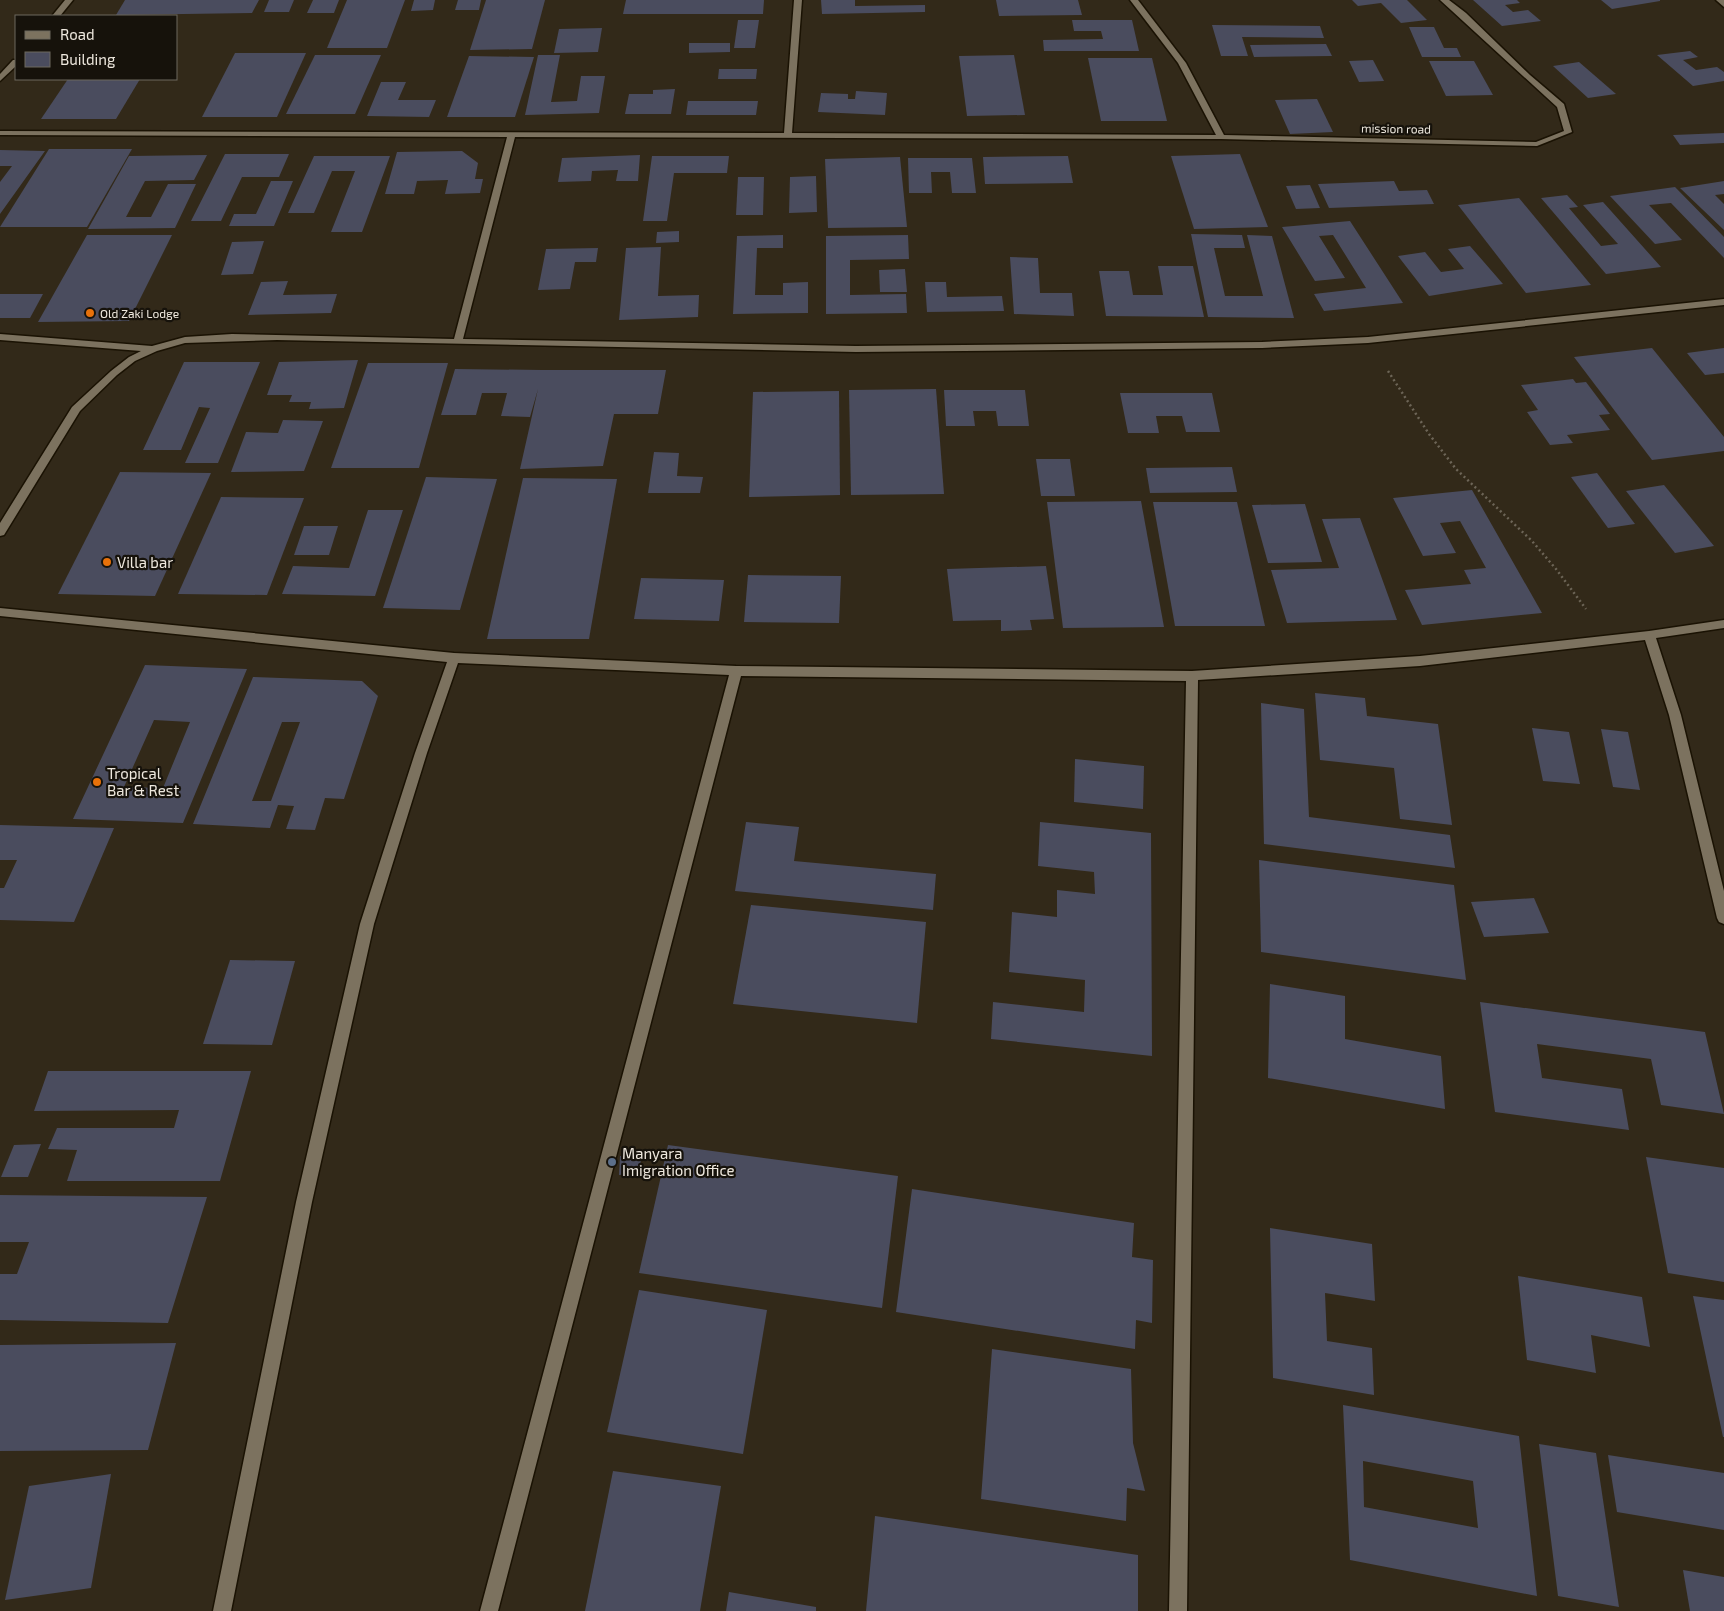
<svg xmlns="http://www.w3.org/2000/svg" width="1724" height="1611" font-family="'Exo 2',sans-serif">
<rect width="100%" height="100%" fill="#322919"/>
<g fill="#4a4c5e" fill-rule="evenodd">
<polygon points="125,0 259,0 252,13 116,15"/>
<polygon points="269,0 294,0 289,12 264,12"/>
<polygon points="313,0 339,0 334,13 307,13"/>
<polygon points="347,0 405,0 387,48 327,48"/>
<polygon points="414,0 435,0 433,10 411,11"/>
<polygon points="458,0 481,0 479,10 455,10"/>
<polygon points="486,0 545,0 532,49 470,50"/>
<polygon points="626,0 764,0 763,14 623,14"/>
<polygon points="821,0 855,0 855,6 925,5 925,12 822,14"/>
<polygon points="996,0 1078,0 1082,15 999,16"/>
<polygon points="1352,0 1407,0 1427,20 1401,23 1381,3 1358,6"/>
<polygon points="1473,0 1517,0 1520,3 1505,5 1513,12 1528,10 1541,21 1502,26"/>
<polygon points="1601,0 1660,0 1660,1 1612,9"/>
<polygon points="738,20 759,20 755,48 734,48"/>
<polygon points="1072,20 1132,20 1139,51 1044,51 1043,40 1103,39 1101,31 1074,31"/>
<polygon points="1212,25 1320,26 1324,38 1242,37 1248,56 1221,56"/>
<polygon points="1409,27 1434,27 1444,48 1457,48 1461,57 1422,57"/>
<polygon points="602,28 598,52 554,53 559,29"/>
<polygon points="689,43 730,43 730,52 689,53"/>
<polygon points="1326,44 1332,56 1254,57 1250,45"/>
<polygon points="1690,51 1698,57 1683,60 1696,70 1717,67 1724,72 1724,81 1693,86 1657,55"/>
<polygon points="235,53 306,53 277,117 202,117"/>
<polygon points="315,55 381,55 355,114 286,114"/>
<polygon points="538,55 560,55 551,102 577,101 581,76 605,76 599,113 525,115"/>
<polygon points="1014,55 1025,115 967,116 959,56"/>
<polygon points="469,56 534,57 515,117 447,117"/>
<polygon points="1088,58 1152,58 1167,121 1101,121"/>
<polygon points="1373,60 1384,81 1359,82 1349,61"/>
<polygon points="1429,61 1474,61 1493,95 1446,96"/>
<polygon points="1579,62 1616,94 1588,98 1553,66"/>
<polygon points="719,69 757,69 756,79 718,79"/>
<polygon points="68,79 140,79 116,119 41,119"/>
<polygon points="381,82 406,82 398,100 436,100 429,117 367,116"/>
<polygon points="675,89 671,114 625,114 629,94 653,94 653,90"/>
<polygon points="856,91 887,93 885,115 818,112 821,93 848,94 848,99 855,99"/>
<polygon points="1317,99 1333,132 1290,134 1275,100"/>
<polygon points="688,101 758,101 756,115 686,115"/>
<polygon points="1724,133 1724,143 1680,145 1673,135"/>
<polygon points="49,149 132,149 87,227 0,227"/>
<polygon points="0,150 45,151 0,214 0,182 12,166 0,166"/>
<polygon points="462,151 478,163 475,179 483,179 480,193 445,194 448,180 417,181 414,194 385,194 397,152"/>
<polygon points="225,154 289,154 279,177 242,177 221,221 191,221"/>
<polygon points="1240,154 1268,227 1194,229 1171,156"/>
<polygon points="207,155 194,180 145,181 126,217 151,217 168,184 196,184 175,228 88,229 129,156"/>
<polygon points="640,155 638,181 616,181 618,170 592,171 591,181 558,182 562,158"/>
<polygon points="314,156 390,156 362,232 331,232 355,171 332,171 314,213 288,213"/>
<polygon points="652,156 729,156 727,173 674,173 667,221 643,221"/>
<polygon points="1068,156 1073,183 985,184 983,157"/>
<polygon points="900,157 907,227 828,228 825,159"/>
<polygon points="908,158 972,158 976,193 952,193 950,172 931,172 932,193 909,193"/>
<polygon points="816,176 817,212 789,213 790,177"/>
<polygon points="738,177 764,177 763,215 736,215"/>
<polygon points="271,181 293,181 274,226 229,226 234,214 256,214"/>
<polygon points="1394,181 1399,191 1427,190 1434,204 1329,208 1318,184"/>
<polygon points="1724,181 1724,194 1715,195 1724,204 1724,230 1680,188"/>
<polygon points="1310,185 1320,208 1296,209 1286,186"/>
<polygon points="1675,187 1724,237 1724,258 1671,203 1649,205 1682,240 1655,244 1610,196"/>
<polygon points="1567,195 1578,207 1569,208 1601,246 1618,244 1583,205 1603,202 1661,267 1606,274 1541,198"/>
<polygon points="1519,198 1591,285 1526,293 1458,205"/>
<polygon points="1350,221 1403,303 1324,311 1314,294 1366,288 1333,235 1319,236 1345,278 1315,281 1282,227"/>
<polygon points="679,231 679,242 656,243 657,232"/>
<polygon points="1191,234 1242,235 1245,248 1214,248 1225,296 1263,296 1247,235 1272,236 1294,318 1208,317"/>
<polygon points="87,235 172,235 129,321 38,322"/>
<polygon points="783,235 783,248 757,248 755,295 783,295 783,283 808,282 808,313 733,314 737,236"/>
<polygon points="908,235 909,259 850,260 850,295 906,294 907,313 826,314 826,236"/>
<polygon points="264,241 253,274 221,275 232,242"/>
<polygon points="1470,246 1503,284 1429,296 1398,256 1425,252 1441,272 1464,269 1448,249"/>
<polygon points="661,247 658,296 699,295 698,317 619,320 626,248"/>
<polygon points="598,248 596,262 575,262 570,289 538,290 546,249"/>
<polygon points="1010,257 1038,258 1040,293 1072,293 1074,316 1014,314"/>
<polygon points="1158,266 1193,266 1204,317 1106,316 1099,271 1129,271 1133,295 1163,295"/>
<polygon points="905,269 907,292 880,292 879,270"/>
<polygon points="288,281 283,295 337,294 331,313 248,315 261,282"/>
<polygon points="925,282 946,282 947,297 1002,296 1004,311 927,312"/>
<polygon points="0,294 43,294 30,318 0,318"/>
<polygon points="1652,348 1724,437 1724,451 1652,460 1574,357"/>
<polygon points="1724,348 1724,373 1705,375 1687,353"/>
<polygon points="358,360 344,408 309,409 311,402 289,402 292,395 267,395 279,362"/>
<polygon points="184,362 260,362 218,463 185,463 210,408 199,407 181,450 143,450"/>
<polygon points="368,363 448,363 419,468 331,468"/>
<polygon points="455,369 542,370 666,370 658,414 614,414 603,466 520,469 538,389 530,417 501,416 507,393 482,393 476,415 441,415"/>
<polygon points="1573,379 1576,383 1586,382 1610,414 1599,415 1610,430 1567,435 1573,443 1550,445 1527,412 1538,410 1521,385"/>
<polygon points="936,389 944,494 851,495 849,390"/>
<polygon points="944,390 1025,390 1029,426 998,426 996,411 973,411 975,426 946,426"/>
<polygon points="839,391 840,495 749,497 753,392"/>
<polygon points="1120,393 1212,393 1220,432 1186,432 1182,416 1156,416 1159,433 1128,433"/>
<polygon points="283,420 323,421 304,471 231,472 246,432 278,433"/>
<polygon points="654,452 679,453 677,476 703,477 700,493 648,493"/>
<polygon points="1036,459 1070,459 1075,496 1041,496"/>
<polygon points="1232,467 1237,492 1150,493 1146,468"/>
<polygon points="120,472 211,473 155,596 58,594"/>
<polygon points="1597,473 1635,524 1608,528 1571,477"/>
<polygon points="426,477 497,479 460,610 383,608"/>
<polygon points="523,478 617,479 589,639 487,639"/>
<polygon points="1664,485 1714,546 1675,553 1626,491"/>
<polygon points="1472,490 1542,613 1422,625 1405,590 1471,584 1464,570 1486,568 1460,521 1440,523 1456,553 1423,556 1393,498"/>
<polygon points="221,497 304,498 267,595 178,594"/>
<polygon points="1141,501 1164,627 1063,628 1047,502"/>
<polygon points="1153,502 1237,502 1265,626 1175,626"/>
<polygon points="1305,504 1322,562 1268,563 1252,505"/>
<polygon points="368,510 403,510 375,596 282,594 293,566 349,568"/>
<polygon points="1360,518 1397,620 1287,623 1271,570 1339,568 1322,519"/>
<polygon points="304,526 338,526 329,555 294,555"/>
<polygon points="1046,566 1054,619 1030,620 1032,630 1001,631 1001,620 953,621 947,569"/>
<polygon points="748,575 841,576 839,623 744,622"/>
<polygon points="641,578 724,580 719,621 634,619"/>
<path d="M 145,665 L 247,669 L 183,823 L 73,819 ZM 154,720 L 190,722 L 163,788 L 124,787 Z"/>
<path d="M 253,677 L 362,681 L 378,696 L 344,799 L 325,798 L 315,830 L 286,829 L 294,806 L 278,805 L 270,828 L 193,824 ZM 282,722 L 300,722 L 271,801 L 252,801 Z"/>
<polygon points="1315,693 1365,698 1367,716 1438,724 1452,825 1400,819 1394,768 1320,760"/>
<polygon points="1261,703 1304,709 1309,817 1450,835 1455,868 1264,844"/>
<polygon points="1532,728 1569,732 1580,784 1543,781"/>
<polygon points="1601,729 1628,732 1640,790 1613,787"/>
<polygon points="1075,759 1144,766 1143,809 1074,802"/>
<polygon points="746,822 799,827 794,861 936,874 933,910 735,891"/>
<polygon points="1040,822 1151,833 1152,1056 991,1039 993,1002 1084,1012 1085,980 1009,972 1012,912 1057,917 1057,890 1095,894 1094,872 1038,866"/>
<polygon points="0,825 114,828 74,922 0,920 0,888 4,888 17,860 0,860"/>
<polygon points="1259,860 1454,885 1466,980 1261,952"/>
<polygon points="1534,898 1549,933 1484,937 1471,902"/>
<polygon points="751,905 926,922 917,1023 733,1004"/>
<polygon points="230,960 295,961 272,1045 203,1044"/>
<polygon points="1270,984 1345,996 1345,1039 1441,1056 1445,1109 1268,1078"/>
<polygon points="1480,1002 1705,1032 1724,1114 1661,1105 1651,1059 1537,1044 1542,1078 1622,1089 1629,1130 1495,1112"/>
<polygon points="48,1071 251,1071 220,1181 67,1181 77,1150 48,1149 57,1128 174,1128 179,1110 34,1111"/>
<polygon points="41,1144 28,1177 1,1177 14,1145"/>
<polygon points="668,1145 898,1176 882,1308 639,1273"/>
<polygon points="641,1155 640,1173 619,1175 620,1156"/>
<polygon points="1646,1157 1724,1168 1724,1282 1668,1273"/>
<polygon points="912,1189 1134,1223 1132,1257 1153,1260 1152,1323 1136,1320 1135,1349 896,1312"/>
<polygon points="0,1195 207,1197 168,1323 0,1320 0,1274 17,1274 29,1242 0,1242"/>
<polygon points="1270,1228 1372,1244 1375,1301 1325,1293 1327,1341 1372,1348 1374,1395 1273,1378"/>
<polygon points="1518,1276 1642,1297 1650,1347 1591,1335 1596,1373 1527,1360"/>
<polygon points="639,1290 767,1310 743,1454 607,1432"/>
<polygon points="1693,1296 1724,1300 1724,1437 1723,1437"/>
<polygon points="176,1343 148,1450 0,1451 0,1345"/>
<polygon points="992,1349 1131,1369 1133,1443 1145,1491 1127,1488 1126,1521 981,1499"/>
<path d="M 1343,1405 L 1519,1436 L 1537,1596 L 1350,1560 ZM 1363,1461 L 1473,1481 L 1478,1528 L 1364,1507 Z"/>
<polygon points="1539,1444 1596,1453 1619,1607 1558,1596"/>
<polygon points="1608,1455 1724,1473 1724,1530 1617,1512"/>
<polygon points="613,1471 721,1486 700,1611 585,1611"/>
<polygon points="111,1474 91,1588 5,1600 29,1486"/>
<polygon points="875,1516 1138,1555 1138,1611 866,1611"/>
<polygon points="1683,1570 1724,1577 1724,1611 1690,1611"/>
<polygon points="729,1592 816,1607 816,1611 726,1611"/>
</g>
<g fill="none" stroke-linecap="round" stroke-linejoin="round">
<g stroke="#1a1203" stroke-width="3">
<g id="minor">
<polygon points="65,0 73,0 60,16 52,16"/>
<polygon points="794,0 802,0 792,133 1216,135 1178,63 1130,0 1138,0 1186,63 1224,135 1536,142 1564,131 1557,107 1440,0 1449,0 1466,13 1530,75 1564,104 1572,132 1537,146 1221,139 515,137 463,339 856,346 1262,342 1368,337 1724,299 1724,305 1368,343 1262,348 856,352 277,340 185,343 157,351 135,361 117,375 80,411 4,535 0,536 0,523 72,407 111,371 129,357 141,351 0,340 0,334 152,346 185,337 232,334 454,339 507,137 0,135 0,131 784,133"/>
<polygon points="1716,0 1724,0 1724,7"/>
<polygon points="13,60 16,60 16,66 0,81 0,74"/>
<polygon points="0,608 454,653 736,666 1192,671 1420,656 1649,631 1724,620 1724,628 1656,638 1681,715 1724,891 1724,924 1719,922 1717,918 1669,715 1645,640 1420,666 1198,680 1187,1611 1169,1611 1186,681 741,676 498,1611 480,1611 729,675 458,663 427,753 374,924 312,1202 231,1611 213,1611 296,1202 360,924 415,753 447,662 0,616"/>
</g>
</g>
<polyline stroke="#6d6557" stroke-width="2.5" stroke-dasharray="2 3" stroke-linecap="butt" points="1388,371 1429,434 1456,469 1532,541 1556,569 1586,609"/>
<use href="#minor" fill="#7c725f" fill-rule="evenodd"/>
</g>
<g fill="#e8710a" stroke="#16120b" stroke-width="2">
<circle cx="90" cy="313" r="5"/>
<circle cx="107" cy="562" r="5"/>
<circle cx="97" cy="782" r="5"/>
</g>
<circle fill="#5c6f8a" stroke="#16120b" stroke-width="2" cx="612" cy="1162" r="5"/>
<g text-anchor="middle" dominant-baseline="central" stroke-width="4.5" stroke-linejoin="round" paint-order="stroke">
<g font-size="12" fill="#eee8de" stroke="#16120b">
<text transform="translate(1396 128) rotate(1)">mission road</text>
</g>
<g font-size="12" fill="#eee8de" stroke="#16120b" text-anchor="start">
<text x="100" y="313">Old Zaki Lodge</text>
</g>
<g font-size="15" fill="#eee8de" stroke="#16120b" text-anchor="start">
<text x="117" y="562">Villa bar</text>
<text x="107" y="773">Tropical<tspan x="107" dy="17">Bar &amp; Rest</tspan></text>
<text x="622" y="1153">Manyara<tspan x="622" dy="17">Imigration Office</tspan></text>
</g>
</g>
<rect x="15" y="15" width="162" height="65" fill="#16120b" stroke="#6c685f"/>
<rect x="25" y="31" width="25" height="8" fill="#7c725f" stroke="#6c685f"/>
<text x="60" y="40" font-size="15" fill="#eee8de">Road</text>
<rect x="25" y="52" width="25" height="15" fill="#4a4c5e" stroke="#6c685f"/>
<text x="60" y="65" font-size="15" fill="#eee8de">Building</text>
</svg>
